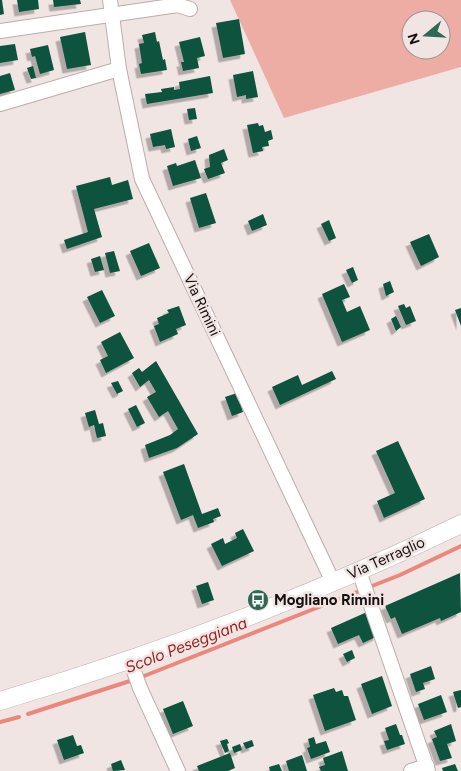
<svg xmlns="http://www.w3.org/2000/svg" width="461" height="771" font-family="Figtree,sans-serif">
<defs>
<filter id="shadow"><feDropShadow dx="-4.5" dy="4.5" stdDeviation="0" flood-color="#0004"/></filter>
</defs>
<rect width="100%" height="100%" fill="#f1e5e4"/>
<path fill="#eeada4" fill-rule="evenodd" d="M 230,0 L 461,0 L 461,67 L 284,118 ZM 411,20 L 441,20 L 441,50 L 411,50 Z"/>
<g fill="none" stroke-linecap="round" stroke-linejoin="round">
<g stroke="#ec877b" stroke-width="4">
<polyline points="139,678 400,575 461,546"/>
<polyline points="28,714 133,680"/>
<polyline points="0,722 19,717"/>
</g>
</g>
<g fill="#09523d" filter="url(#shadow)">
<polygon points="0,0 2,0 4,14 0,15"/>
<polygon points="17,0 38,0 39,9 19,12"/>
<polygon points="53,0 80,0 81,4 54,7"/>
<polygon points="239,19 245,54 223,58 216,23"/>
<polygon points="85,32 91,65 67,69 60,37"/>
<polygon points="155,32 157,42 159,41 163,60 165,59 167,70 141,74 139,64 142,63 139,44 144,43 142,35"/>
<polygon points="200,37 205,56 197,58 199,68 183,71 181,62 184,62 179,42"/>
<polygon points="15,44 18,60 0,63 0,46"/>
<polygon points="48,45 54,70 40,74 35,56 32,57 30,49"/>
<polygon points="33,66 36,78 31,79 27,68"/>
<polygon points="253,71 258,97 246,99 246,95 237,97 233,75"/>
<polygon points="10,73 15,90 0,94 0,76"/>
<polygon points="210,76 213,93 147,104 145,94 162,92 161,89 174,87 174,90 180,89 179,82"/>
<polygon points="195,108 197,119 189,120 187,109"/>
<polygon points="258,123 259,126 263,125 265,132 271,130 273,139 268,141 269,146 262,147 263,151 253,153 247,125"/>
<polygon points="171,129 175,147 166,149 165,145 153,147 150,134"/>
<polygon points="197,136 201,148 191,151 188,139"/>
<polygon points="224,149 228,160 221,163 225,173 208,179 204,169 210,167 209,155"/>
<polygon points="195,160 201,178 173,186 167,166 176,163 177,166"/>
<polygon points="110,177 112,185 128,180 133,199 94,209 102,237 67,249 64,240 88,232 76,186"/>
<polygon points="206,193 216,223 199,228 190,198"/>
<polygon points="263,214 267,225 252,231 248,221"/>
<polygon points="329,220 336,238 329,241 321,224"/>
<polygon points="429,234 439,257 421,266 410,242"/>
<polygon points="149,243 160,268 141,276 130,251"/>
<polygon points="114,251 120,271 110,273 105,253"/>
<polygon points="100,256 104,270 95,272 91,259"/>
<polygon points="353,267 358,280 352,283 346,270"/>
<polygon points="390,281 394,292 386,296 383,284"/>
<polygon points="344,284 350,297 342,300 347,312 360,306 370,330 342,342 322,294"/>
<polygon points="102,290 115,316 100,323 87,297"/>
<polygon points="404,304 406,308 410,306 416,321 406,325 398,306"/>
<polygon points="179,306 186,325 176,329 178,334 160,342 154,326 159,324 157,318 169,313 167,310"/>
<polygon points="461,308 461,326 455,310"/>
<polygon points="396,316 401,327 396,331 391,319"/>
<polygon points="120,332 134,358 106,373 100,360 108,356 101,342"/>
<polygon points="156,361 198,434 177,448 149,458 145,445 170,435 178,429 168,411 159,417 147,397 156,392 149,380 140,387 132,373 139,368 142,372"/>
<polygon points="332,371 336,379 280,405 272,387 298,375 302,385"/>
<polygon points="118,381 123,391 117,394 111,383"/>
<polygon points="237,393 243,412 232,416 225,397"/>
<polygon points="136,405 145,423 137,427 128,409"/>
<polygon points="95,410 99,424 103,423 106,436 97,438 94,425 89,427 85,413"/>
<polygon points="398,441 425,499 384,518 377,501 395,493 376,451"/>
<polygon points="184,464 202,514 218,508 221,516 213,519 214,522 198,528 193,515 181,520 163,472"/>
<polygon points="243,529 254,551 222,566 211,544 223,538 225,544 237,538 235,533"/>
<polygon points="460,573 461,612 441,621 440,618 402,634 395,617 391,619 385,606"/>
<polygon points="208,582 214,600 202,604 196,586"/>
<polygon points="367,612 378,636 363,643 359,635 338,644 331,628"/>
<polygon points="352,650 355,658 347,662 343,654"/>
<polygon points="431,666 435,679 423,683 425,689 416,692 410,674"/>
<polygon points="382,676 392,706 372,714 361,684"/>
<polygon points="334,688 336,692 342,690 344,696 348,696 356,720 325,731 313,695"/>
<polygon points="461,690 461,707 458,708 453,692"/>
<polygon points="441,695 447,712 424,720 418,704"/>
<polygon points="183,701 193,726 173,734 163,709"/>
<polygon points="396,724 400,735 402,735 405,744 387,750 384,741 389,740 385,728"/>
<polygon points="451,724 456,741 447,744 452,758 440,761 432,739 437,737 434,731"/>
<polygon points="73,735 77,746 81,745 84,753 64,760 57,740"/>
<polygon points="314,737 316,744 326,741 330,752 311,759 307,748 310,747 308,739"/>
<polygon points="227,739 229,743 227,744 229,751 225,753 220,741"/>
<polygon points="252,740 254,746 246,749 243,743"/>
<polygon points="240,744 242,750 234,753 232,747"/>
<polygon points="342,751 348,771 321,771 319,767 325,765 323,758"/>
<polygon points="230,753 235,768 228,771 199,771 197,766"/>
<polygon points="302,755 307,771 289,771 286,761"/>
<polygon points="121,760 125,770 113,771 111,764"/>
<polygon points="279,764 282,771 270,771 269,767"/>
<polygon points="455,764 458,771 443,771 442,768"/>
</g>
<g fill="none" stroke-linecap="round" stroke-linejoin="round">
<g stroke="#b9aeac" stroke-width="16">
<g id="minor">
<polyline points="110,0 119,69 142,179 333,582"/>
<polyline points="0,31 178,5 190,9"/>
<polyline points="0,104 119,69"/>
<polyline points="359,571 428,771"/>
<polyline points="130,660 140,688 178,771"/>
<polyline points="411,771 427,766"/>
</g>
</g>
<g stroke="#b9aeac" stroke-width="19">
<path id="major" d="M 0,701 C 158,654 313,596 461,524"/>
</g>
<use href="#minor" stroke="#fff" stroke-width="14"/>
<use href="#major" stroke="#fff" stroke-width="18"/>
</g>
<defs>
<g id="bus-disc" transform="scale(1.125)"><circle r="9.5" fill="#2d6a55" stroke="#f1e5e4"/><path d="M-5-6H5V4H4V6H2V4H-2V6H-4V4H-5ZM-3.5-4V0h7V-4ZM-3.5 1.2v1.5H-2V1.2ZM2 1.2v1.5H3.5V1.2Z" fill="#fff"/></g>
</defs>
<g fill-rule="evenodd">
<use href="#bus-disc" x="258" y="600"/>
</g>
<g text-anchor="middle" dominant-baseline="central" stroke-width="5" stroke-linejoin="round" paint-order="stroke">
<g font-size="15" fill="#14100f" stroke="#f1e5e4">
<text transform="translate(202 305) rotate(65)">Via Rimini</text>
<text transform="translate(386 558) rotate(-24)">Via Terraglio</text>
</g>
<g font-size="15" font-weight="bold" fill="#14100f" stroke="#f1e5e4" text-anchor="start">
<text x="274" y="600">Mogliano Rimini</text>
</g>
<g font-size="16" font-style="italic" fill="#961f1b" stroke="#f1e5e4">
<text transform="translate(186 645) rotate(-21)">Scolo Peseggiana</text>
</g>
</g>
<g transform="translate(426 35) rotate(252)"><circle r="24" fill="#f1e5e4" stroke="#99908f"/>
<path d="M0-4L9 19L0 12L-9 19Z" fill="#2d6a55"/>
<text y="-8" font-size="14" font-weight="bold" text-anchor="middle" fill="#14100f">N</text>
</g>
</svg>
